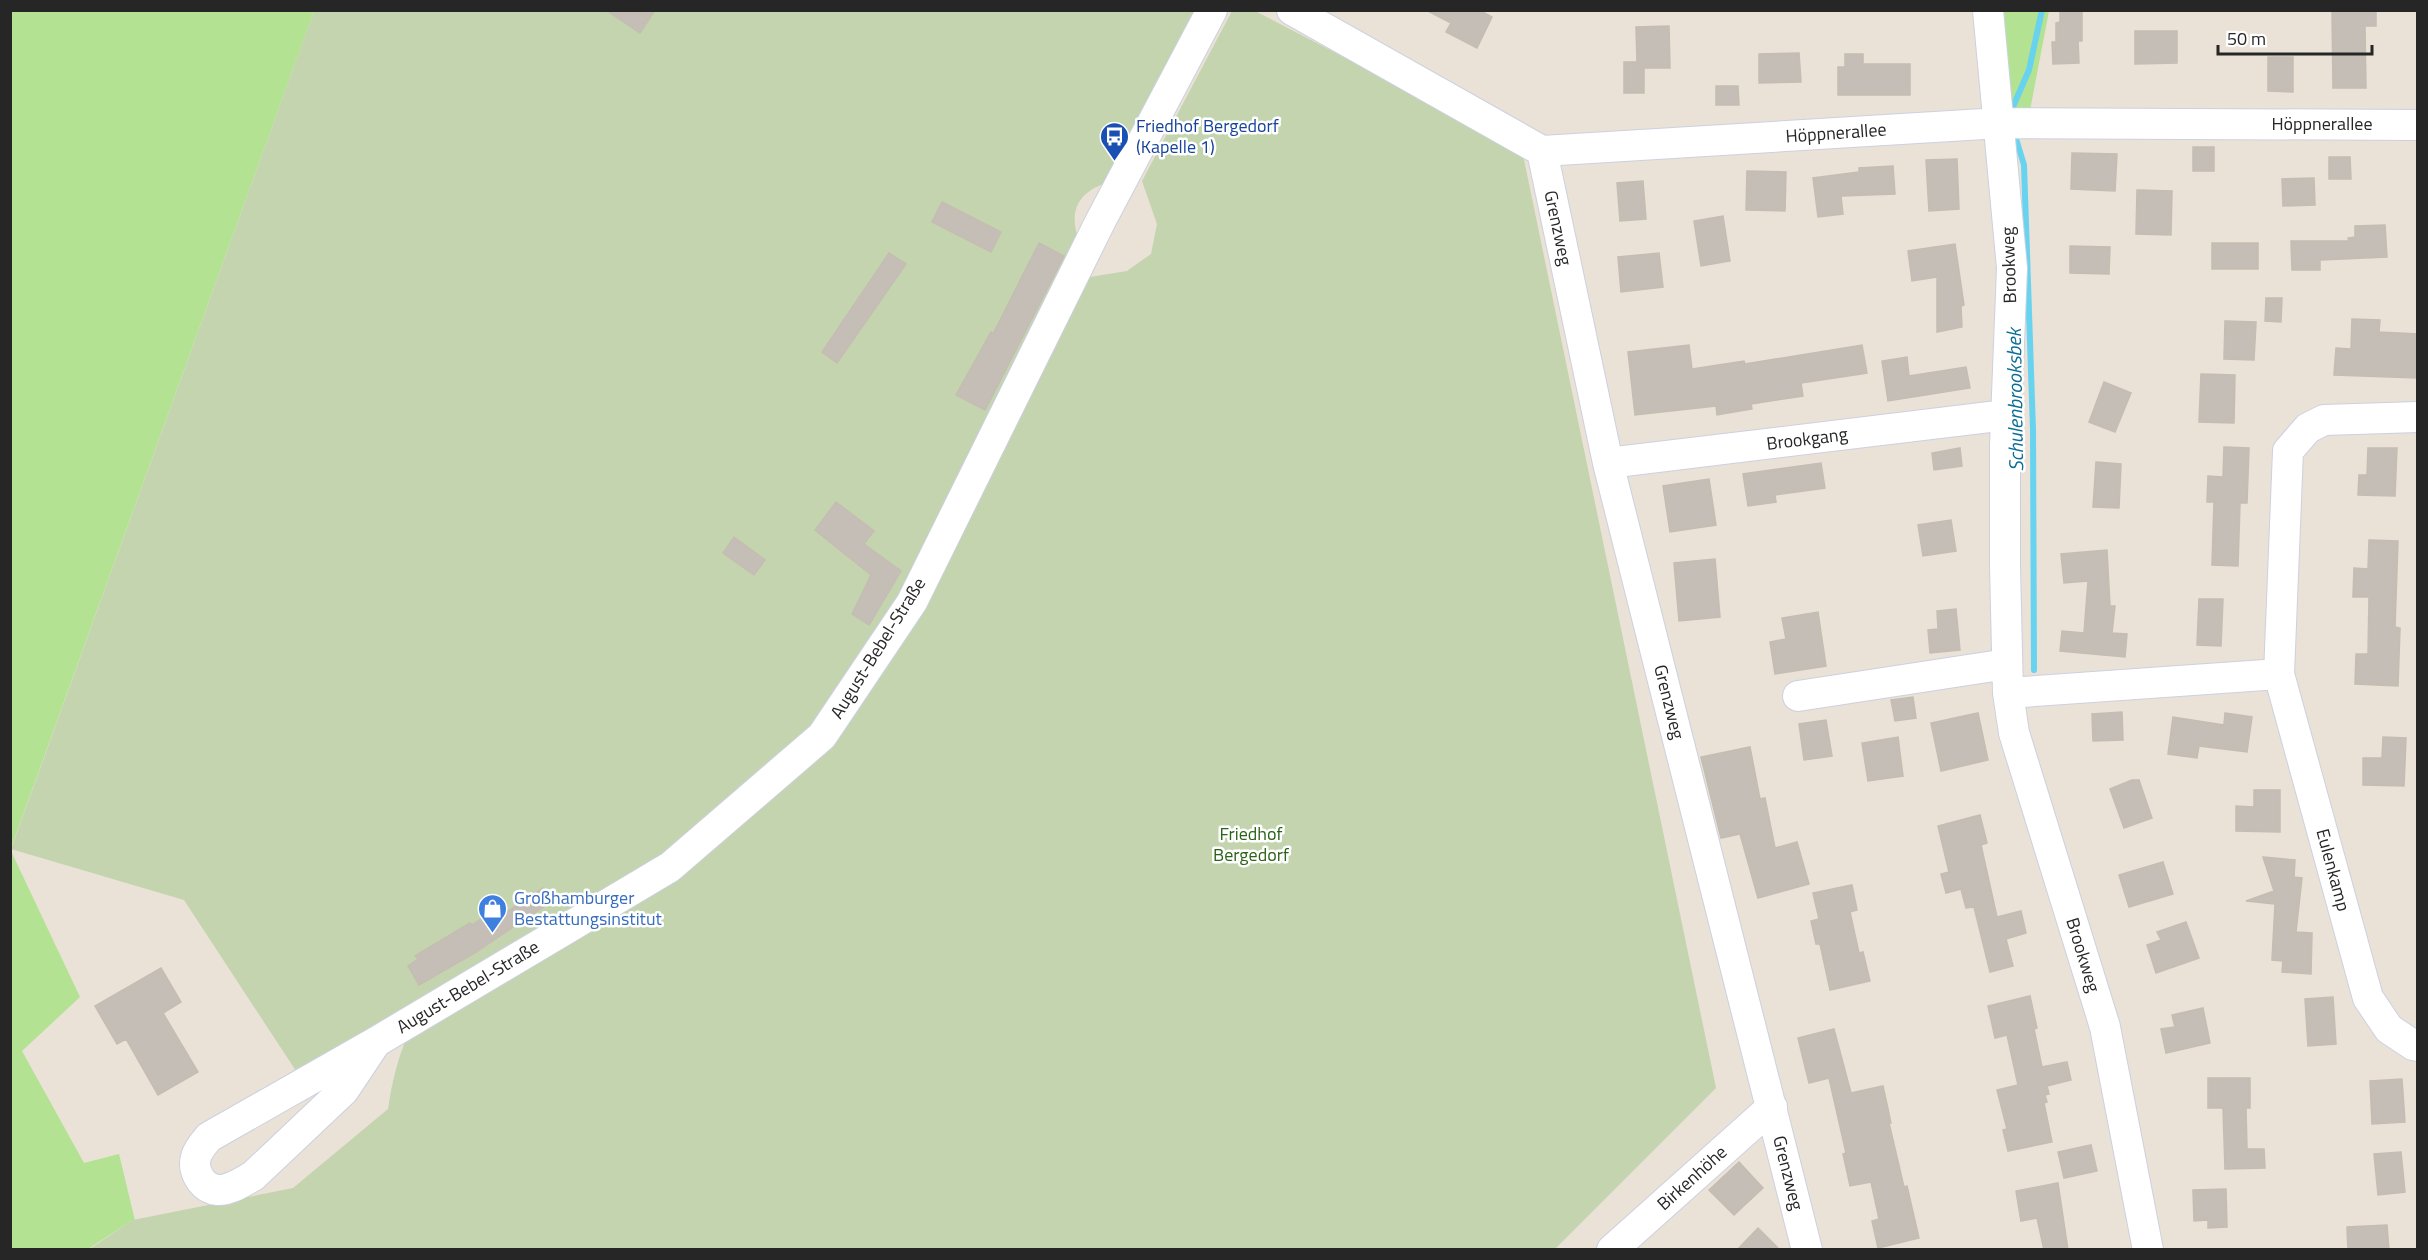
<svg xmlns="http://www.w3.org/2000/svg" width="2428" height="1260" viewBox="0 0 2428 1260" font-family="'Titillium Web',sans-serif">
	<rect width="100%" height="100%" fill="#eae1d7"/>
	<path fill="#b2e292" d="M11,11H314L11,848Z
		M1998,11H2049L2030,110L2005,111Z
		M10,849L80,997L22,1051L84,1163L119,1154L137,1229L133,1220L88,1249H11Z"/>
	<path fill="#c3d4ae" d="M314,11H1194L1106,183C1076,193 1068,214 1080,243L902,596L813,728L659,862L298,1074L184,900L11,849Z
		M1232,11H1255L1522,150L1716,1088L1555,1249L88,1250L133,1220L293,1188L388,1109C392,1082 398,1057 409,1032L669,880L920,611L1090,277L1127,271L1151,254L1157,224L1142,181Z"/>
	<g fill="none" stroke-linecap="round" stroke-linejoin="round">
		<path stroke="#67d3ef" stroke-width="6" d="M2012,113V109L2029,70L2042,10
			M2014,132L2024,165L2033,430L2034,670"/>
	</g>
	<path fill="#c5beb7" stroke="#c5bdb1" stroke-width="1.5" d="M606,10H655L640,33Z
		M1426,10H1479L1492,17L1477,48L1446,32L1451,23Z
		M2060,10H2082V41H2078L2079,63L2053,64L2052,42H2056V23L2060,22Z
		M2332,10H2376V26H2365L2366,88H2333Z
		M1669,26L1670,68H1644V93H1624V62H1637L1636,27Z
		M2135,31H2177V63L2135,64Z
		M1799,53L1801,82L1759,83V54Z
		M1845,54H1863V64H1910V95H1838V67H1845Z
		M2268,57H2293V92L2268,91Z
		M1716,86H1738L1739,105H1716Z
		M2193,147H2214V171H2193Z
		M2072,153L2117,154L2115,191L2071,189Z
		M2329,157H2350L2351,179H2329Z
		M1957,159L1959,209L1929,211L1926,160Z
		M1893,166L1895,194L1841,196L1843,214L1818,217L1813,178L1859,172V168Z
		M1747,171L1786,172L1785,211L1746,210Z
		M2314,178L2315,205L2283,206L2282,179Z
		M1643,181L1646,219L1620,221L1617,183Z
		M2137,190L2172,191L2171,235L2136,234Z
		M942,202L1001,232L991,252L932,222Z
		M1723,216L1730,261L1701,266L1694,221Z
		M2385,225L2387,257L2320,260V270H2292L2291,241H2349L2348,238L2355,237V226Z
		M1039,243L1064,256L985,410L956,395L991,332L993,334Z
		M2212,243H2258V269H2212Z
		M1955,244L1964,305L1961,306L1962,327L1937,332V277L1912,281L1908,251Z
		M2070,246L2110,247L2109,274L2070,273Z
		M889,253L906,264L837,363L822,352Z
		M1659,253L1663,287L1621,292L1618,257Z
		M2266,298H2282L2281,322L2265,321Z
		M2352,319L2380,320L2379,332L2418,334V378L2334,375L2336,348L2351,349Z
		M2225,321L2256,322L2254,360L2224,359Z
		M1689,345L1692,369L1744,361L1745,364L1862,345L1867,373L1801,383L1803,396L1751,404L1752,409L1717,415L1716,406L1635,415L1628,352Z
		M1907,357L1909,376L1966,367L1970,388L1888,401L1882,361Z
		M2201,374L2235,375L2234,423L2199,422Z
		M2104,382L2131,393L2115,432L2089,422Z
		M2224,447L2249,448L2247,503H2240L2238,566L2212,565L2214,502H2207L2208,476L2223,477Z
		M1960,448L1962,466L1934,470L1932,453Z
		M2368,448H2397L2395,496L2358,495L2359,475H2367Z
		M2096,462L2121,464L2119,508L2093,507Z
		M1821,463L1825,488L1775,495L1776,502L1748,506L1743,474Z
		M1709,479L1716,525L1670,532L1663,486Z
		M836,502L874,531L864,544L901,571L869,625L852,614L871,575L815,530Z
		M1951,520L1956,551L1923,556L1918,525Z
		M734,537L765,560L754,575L723,553Z
		M2369,540L2398,541L2395,627L2400,628L2398,686L2355,684L2356,654H2368L2369,597H2353L2354,568L2368,569Z
		M2107,550L2110,606H2115L2112,633L2127,634L2125,657L2060,651L2062,631L2084,633L2088,581L2064,583L2061,554Z
		M1715,559L1720,617L1679,621L1674,563Z
		M2199,599H2223L2221,646L2197,645Z
		M1956,609L1960,650L1930,653L1928,630L1938,629L1937,611Z
		M1818,612L1826,666L1775,674L1770,642L1786,639L1782,618Z
		M1913,697L1916,718L1895,721L1891,700Z
		M2122,712L2123,740L2093,741L2092,714Z
		M1978,713L1988,760L1941,771L1931,723Z
		M2225,713L2252,717L2247,752L2199,746L2197,758L2168,754L2173,717L2224,725Z
		M1826,720L1832,756L1804,760L1799,724Z
		M1898,737L1903,776L1868,781L1862,743Z
		M2383,737L2406,738L2404,786L2363,785V758H2382Z
		M1750,747L1760,799L1765,798L1775,848L1797,842L1809,884L1758,898L1740,834L1721,838L1701,757Z
		M2132,780H2139L2152,818L2124,828L2110,789Z
		M2254,790H2280V832L2236,831V806L2254,807Z
		M1980,815L1987,843L1981,845L1997,917L2021,911L2026,933L2006,939L2013,966L1990,972L1974,907L1966,908L1961,889L1946,893L1941,874L1949,872L1938,826Z
		M2263,857L2295,860L2294,877L2302,878L2296,932L2312,933L2311,974L2282,972L2283,961L2272,960L2275,904L2246,901L2274,891Z
		M2163,862L2173,894L2129,907L2119,875Z
		M1852,885L1857,910L1850,912L1859,953L1863,952L1870,981L1830,990L1820,944H1816L1811,921L1819,919L1813,893Z
		M543,888L552,901L476,952L419,985L408,966L418,959L415,956L470,923L472,925L497,908L502,915Z
		M2186,922L2199,958L2156,973L2147,945L2161,940L2157,932Z
		M161,968L181,1002L163,1013L198,1072L158,1095L126,1039L117,1044L95,1006Z
		M2030,996L2037,1028L2034,1029L2042,1067L2067,1062L2071,1080L2047,1086L2049,1094L2045,1095L2047,1102L2044,1103L2052,1142L2008,1151L2003,1130L2007,1129L1997,1090L2018,1085L2007,1035L1995,1038L1988,1006Z
		M2333,997L2336,1044L2308,1046L2305,999Z
		M2203,1008L2210,1043L2166,1053L2161,1029L2175,1027L2172,1015Z
		M1834,1029L1851,1093L1883,1086L1891,1123H1889L1904,1187L1907,1186L1919,1238L1878,1248L1872,1221L1879,1219L1871,1182L1850,1186L1843,1154L1846,1153L1829,1078L1809,1083L1798,1038Z
		M2208,1078H2250V1108H2246L2247,1149H2264L2265,1168L2225,1169L2223,1108H2208Z
		M2402,1079L2405,1122L2372,1124L2370,1081Z
		M2091,1145L2097,1171L2064,1178L2058,1152Z
		M2401,1152L2405,1192L2378,1195L2374,1154Z
		M1739,1162L1763,1188L1734,1215L1709,1190Z
		M2058,1183L2068,1250H2044L2037,1218L2021,1221L2016,1191Z
		M2226,1189L2227,1227L2208,1228V1220L2194,1221L2193,1190Z
		M2387,1225L2389,1250H2348L2347,1227Z
		M1758,1228L1780,1250H1737Z"/>
	<g fill="none" stroke-linecap="round" stroke-linejoin="round">
		<defs>
			<path id="minor" d="M1292,10L1542,151L2000,123L2418,125
				M1988,10L2012,268L2005,445V567L2008,693L2014,733L2105,1027L2148,1250
				M1542,151L1608,463L1807,1250
				M2418,417L2324,420L2308,428L2288,451L2279,674L2368,998L2389,1029L2413,1045L2418,1046
				M1608,463L2006,415
				M2008,693L2279,674
				M1798,696L2007,664
				M376,1042L344,1090L253,1176C242,1182 229,1191 217,1190C202,1188 192,1171 196,1157C198,1149 204,1143 209,1137L376,1042L670,867L822,736L912,602L1100,222L1212,10
				M1612,1250L1772,1107"/>
		</defs>
		<use href="#minor" stroke="#ccd1e0" stroke-width="32"/>
		<use href="#minor" stroke="#fff" stroke-width="30"/>
	</g>
	<defs>
		<symbol id="bus-pin" viewBox="-11 -11 22 30"><path d="M0 17L-7.5 6A9.5 9.5 0 1 1 7.5 6Z" fill="#1a4fb4" stroke="#fff"/><path d="M-5-6H5V4H4V6H2V4H-2V6H-4V4H-5ZM-3.5-4V0h7V-4ZM-3.5 1.2v1.5H-2V1.2ZM2 1.2v1.5H3.5V1.2Z" fill="#fff"/></symbol>
		<symbol id="shop-pin" viewBox="-11 -11 22 30"><path d="M0 17L-7.5 6A9.5 9.5 0 1 1 7.5 6Z" fill="#3f7fe0" stroke="#fff"/><path d="M-5-2.5h2.3a2.7 3.5 0 0 1 5.4 0H5L5.5 6h-11ZM-1.5-2.5h3a1.5 2.3 0 0 0-3 0Z" fill="#fff"/></symbol>
	</defs>
	<g fill-rule="evenodd">
		<use href="#bus-pin" x="1098" y="120" width="33" height="45"/>
		<use href="#shop-pin" x="476" y="892" width="33" height="45"/>
	</g>
	<g text-anchor="middle" stroke-width="5" stroke-linejoin="round" paint-order="stroke">
		<g font-size="18" fill="#262626" stroke="#fff">
			<text x="2322" y="130">Höppnerallee</text>
			<text transform="translate(1836 133) rotate(-4)" y="6">Höppnerallee</text>
			<text transform="translate(1558 228) rotate(78)" y="6">Grenzweg</text>
			<text transform="translate(2009 265) rotate(-92)" y="6">Brookweg</text>
			<text transform="translate(1807 439) rotate(-7)" y="6">Brookgang</text>
			<text transform="translate(878 648) rotate(-58)" y="6">August-Bebel-Straße</text>
			<text transform="translate(1669 702) rotate(76)" y="6">Grenzweg</text>
			<text transform="translate(2333 870) rotate(75)" y="6">Eulenkamp</text>
			<text transform="translate(2083 955) rotate(73)" y="6">Brookweg</text>
			<text transform="translate(468 987) rotate(-31)" y="6">August-Bebel-Straße</text>
			<text transform="translate(1788 1173) rotate(76)" y="6">Grenzweg</text>
			<text transform="translate(1692 1178) rotate(-42)" y="6">Birkenhöhe</text>
		</g>
		<g font-size="18" fill="#164399" stroke="#fff" text-anchor="start">
			<text x="1136" y="132">Friedhof Bergedorf<tspan x="1136" dy="21">(Kapelle 1)</tspan></text>
		</g>
		<g font-size="18" fill="#2c6218" stroke="#fff">
			<text x="1251" y="840">Friedhof<tspan x="1251" dy="21">Bergedorf</tspan></text>
		</g>
		<g font-size="18" fill="#366cbe" stroke="#fff" text-anchor="start">
			<text x="514" y="904">Großhamburger<tspan x="514" dy="21">Bestattungsinstitut</tspan></text>
		</g>
		<g font-size="20" font-style="italic" fill="#0b6e96" stroke="#fff">
			<text transform="translate(2015 400) rotate(-91)" y="7">Schulenbrooksbek</text>
		</g>
	</g>
	<rect width="2428" height="1260" fill="none" stroke="#262626" stroke-width="24"/>
	<path d="M2218 45v9h154v-9" fill="none" stroke="#262626" stroke-width="3"/>
	<text x="2227" y="45" font-size="18" fill="#262626" stroke="#ffffff" stroke-width="4.5" paint-order="stroke">50 m</text>
</svg>
